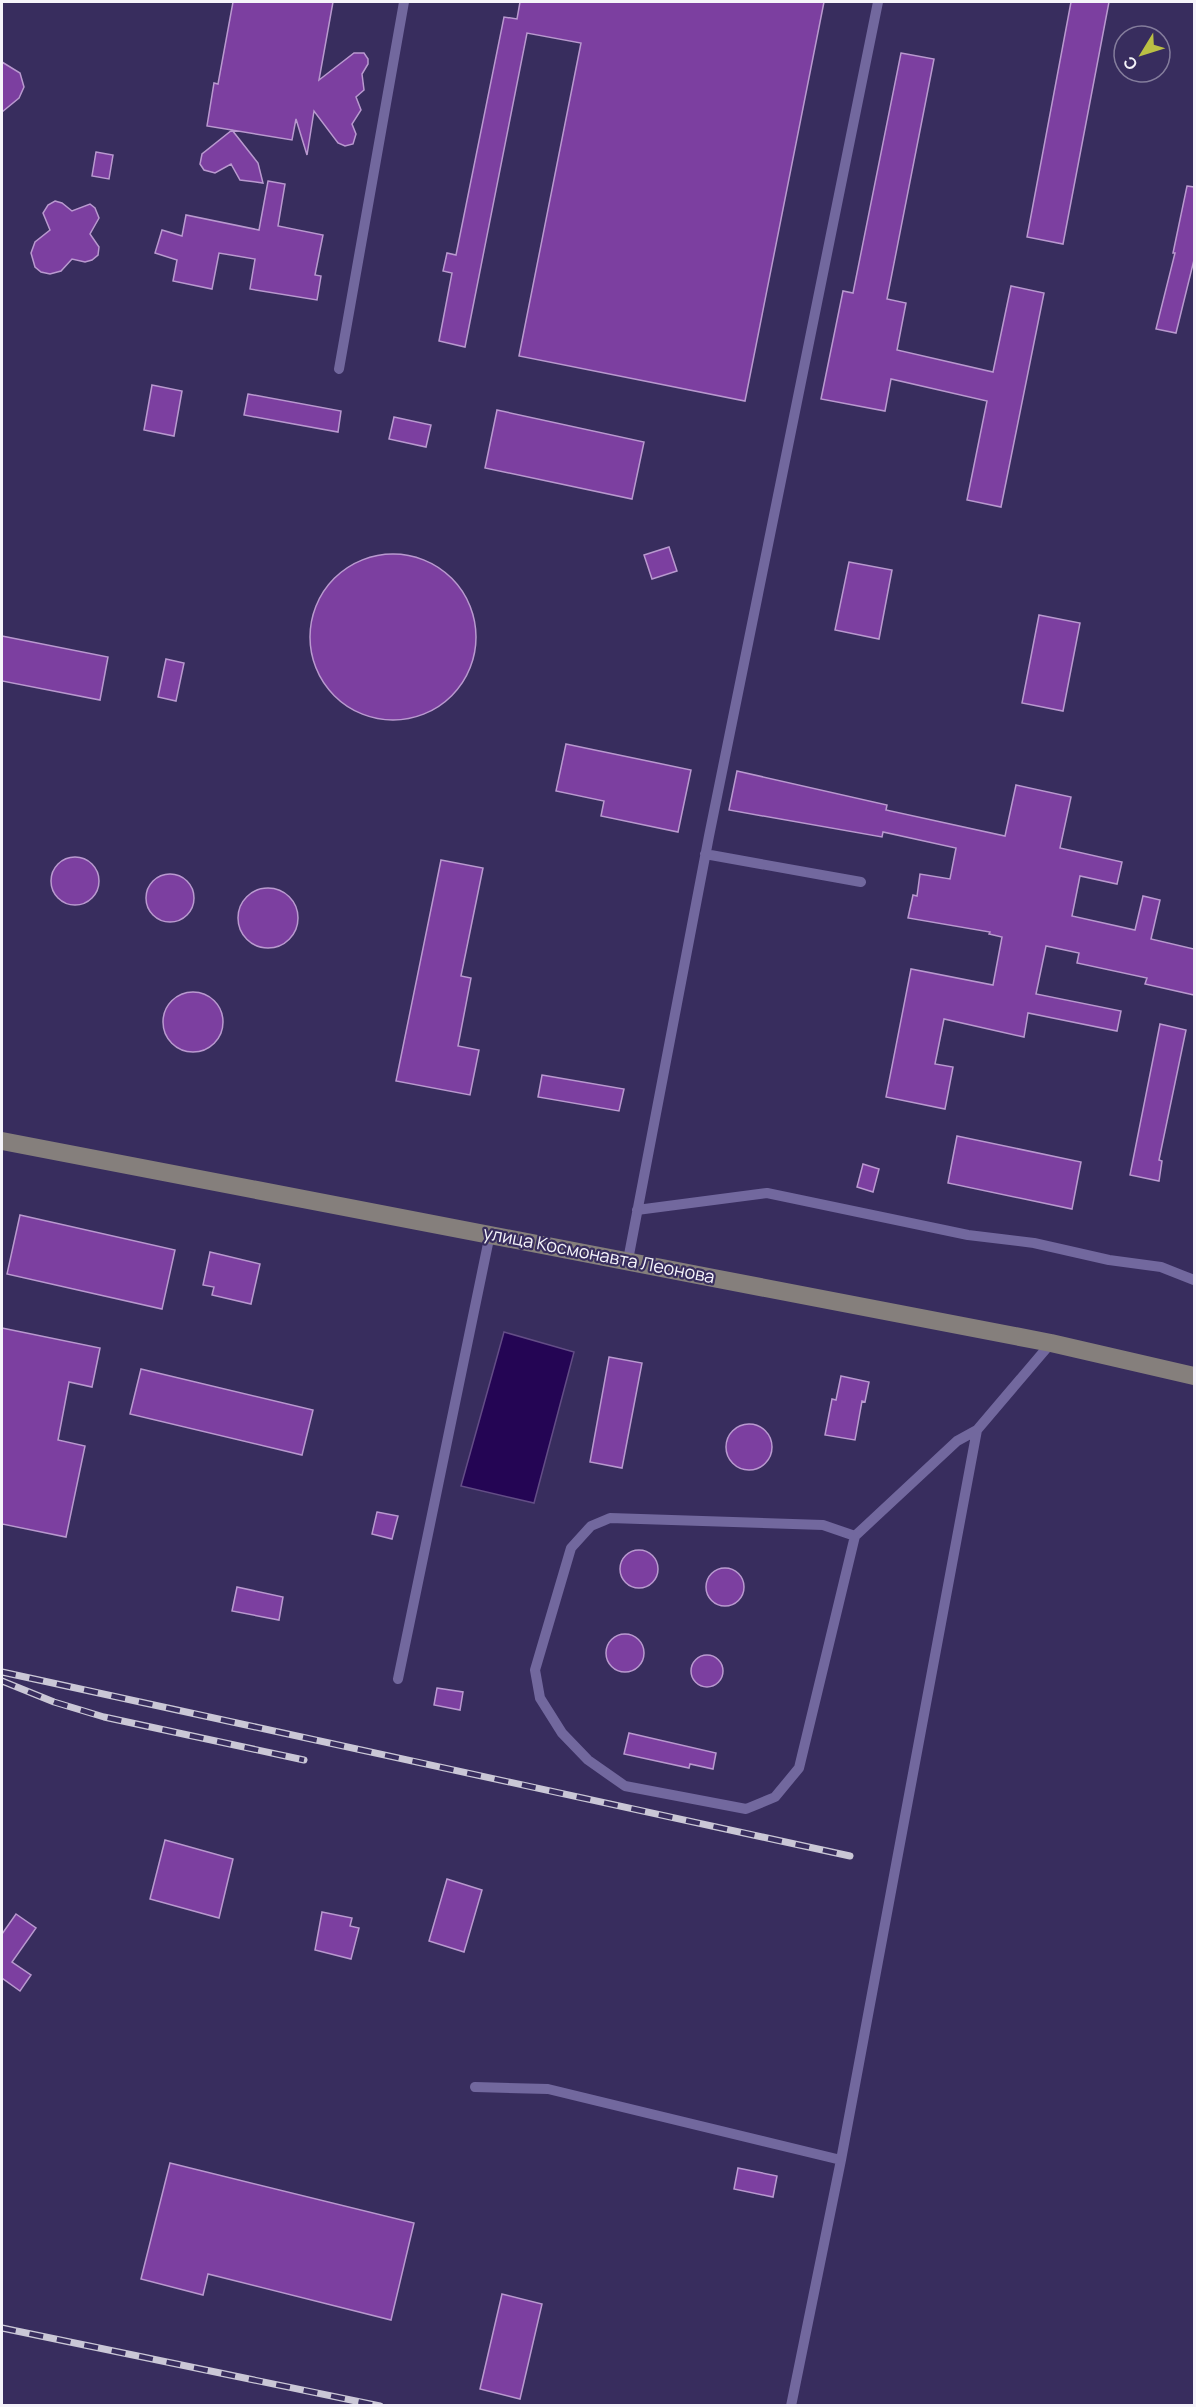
<svg xmlns="http://www.w3.org/2000/svg" width="1196" height="2407" viewBox="0 0 1196 2407" font-family="Manrope,sans-serif">
	<rect width="100%" height="100%" fill="#382d5e"/>
	<path fill="#240554" stroke="#634d86" stroke-width="1.5" d="M504,1332L574,1352L534,1503L461,1486Z"/>
	<path fill="#7c3fa0" stroke="#b999cf" stroke-width="1.5" d="M233,2H333L319,80L354,53H364L368,59V64L362,74L364,90L356,97L361,110L352,124L356,134L353,144L345,146L338,143L314,111L307,155L296,119L292,140L232,130L258,163L263,183L240,180L231,164L215,173L204,170L200,164L202,154L232,130L207,126L214,83L218,84Z
		M520,2H824L745,401L519,356L581,43L527,33L465,347L439,341L452,273L443,271L447,253L456,255L504,17L517,19Z
		M1071,2H1109L1063,244L1027,237Z
		M901,53L934,59L887,299L906,303L897,350L993,372L1011,286L1044,293L1001,507L967,500L987,401L891,379L885,411L821,399L843,291L853,293Z
		M2,62L20,73L24,87L19,98L2,112Z
		M96,152L113,155L109,179L92,176Z
		M268,181L285,184L278,226L323,235L315,275L321,276L317,300L250,289L255,259L219,253L212,289L173,281L177,260L155,253L162,230L182,236L186,215L259,230Z
		M1187,186L1194,187V260L1176,333L1156,329L1175,253H1173Z
		M55,201L62,203L72,211L90,204L95,208L99,218L90,234L99,247L98,255L92,260L85,262L72,259L61,271L50,274L41,272L35,267L31,253L35,242L50,230L43,213L48,205Z
		M152,385L182,391L174,436L144,430Z
		M248,394L341,411L338,432L244,415Z
		M497,410L644,442L632,499L485,468Z
		M394,417L431,425L426,447L389,439Z
		M669,547L677,571L652,579L644,555Z
		M310 637a83 83 0 1 1 166 0a83 83 0 1 1-166 0Z
		M849,562L892,570L879,639L835,630Z
		M1039,615L1080,623L1063,711L1022,703Z
		M2,636L108,657L100,700L2,681Z
		M166,659L184,663L176,701L158,697Z
		M566,744L691,770L678,832L601,816L604,801L556,791Z
		M737,771L887,805L886,810L1005,836L1016,785L1071,797L1060,848L1122,862L1117,884L1080,876L1072,916L1135,930L1143,896L1160,900L1151,939L1194,949V995L1145,984L1147,978L1077,963L1079,953L1046,946L1036,994L1121,1011L1117,1031L1028,1013L1024,1037L944,1019L935,1064L953,1067L945,1109L886,1097L911,969L993,985L1002,937L989,934L990,932L908,918L913,895L917,896L920,874L950,879L956,848L883,832L882,837L729,810Z
		M51 881a24 24 0 1 1 48 0a24 24 0 1 1-48 0Z
		M441,860L483,868L461,976L471,978L458,1046L479,1050L470,1095L396,1081Z
		M146 898a24 24 0 1 1 48 0a24 24 0 1 1-48 0Z
		M238 918a30 30 0 1 1 60 0a30 30 0 1 1-60 0Z
		M163 1022a30 30 0 1 1 60 0a30 30 0 1 1-60 0Z
		M1160,1024L1186,1030L1159,1160L1162,1161L1159,1181L1130,1175Z
		M542,1075L624,1089L619,1111L538,1097Z
		M957,1136L1081,1162L1072,1209L948,1183Z
		M863,1164L879,1169L873,1192L857,1187Z
		M20,1215L175,1250L162,1309L7,1274Z
		M210,1252L260,1264L251,1304L212,1295L214,1287L203,1285Z
		M2,1328L100,1348L92,1387L69,1382L58,1440L85,1446L66,1537L2,1524Z
		M609,1357L642,1363L622,1468L590,1462Z
		M141,1369L313,1410L302,1455L130,1414Z
		M841,1376L869,1382L865,1402L862,1401L855,1440L825,1435L832,1399L836,1400Z
		M726 1447a23 23 0 1 1 46 0a23 23 0 1 1-46 0Z
		M377,1512L398,1516L392,1539L372,1534Z
		M620 1569a19 19 0 1 1 38 0a19 19 0 1 1-38 0Z
		M706 1587a19 19 0 1 1 38 0a19 19 0 1 1-38 0Z
		M237,1587L283,1597L279,1620L232,1611Z
		M606 1653a19 19 0 1 1 38 0a19 19 0 1 1-38 0Z
		M691 1671a16 16 0 1 1 32 0a16 16 0 1 1-32 0Z
		M437,1688L463,1692L460,1710L434,1705Z
		M629,1733L716,1753L713,1769L690,1764L689,1768L624,1754Z
		M165,1840L233,1859L219,1918L150,1899Z
		M447,1879L482,1890L464,1952L429,1941Z
		M322,1912L352,1918L350,1926L359,1928L351,1959L315,1950Z
		M16,1914L36,1928L12,1962L31,1975L20,1991L2,1978V1934Z
		M170,2163L414,2223L391,2320L208,2274L203,2295L141,2279Z
		M738,2168L777,2176L773,2197L734,2189Z
		M502,2294L542,2304L520,2399L480,2389Z"/>
	<g fill="none" stroke-linecap="round" stroke-linejoin="round">
		<path stroke="#72689e" stroke-width="10" d="M339,369L404,2
			M705,854L861,882
			M637,1210L767,1193L968,1235L1034,1243L1109,1260L1161,1267L1194,1280
			M628,1260L709,836L878,2
			M855,1536L799,1768L775,1797L746,1809L625,1786L588,1760L562,1733L540,1698L535,1670L571,1548L591,1526L610,1518L823,1525L855,1536L957,1441L977,1430
			M398,1679L490,1234
			M475,2087L548,2089L841,2160
			M791,2406L841,2160L977,1430L1051,1343"/>
		<path stroke="#857f7c" stroke-width="18" d="M2,1141L1051,1343L1194,1376"/>
		<defs>
			<path id="rail" d="M2,1672L850,1856
				M2,1681L54,1702L104,1717L304,1760
				M2,2328L380,2406"/>
		</defs>
		<use href="#rail" stroke="#cac7d6" stroke-width="7"/>
		<use href="#rail" stroke="#382d5e" stroke-width="4.5" stroke-dasharray="14" stroke-linecap="butt"/>
	</g>
	<g text-anchor="middle" stroke-width="4.5" stroke-linejoin="round" paint-order="stroke">
		<g font-size="18" fill="#f5f4fa" stroke="#382d5e">
			<text transform="translate(599 1255) rotate(11)" y="6">улица Космонавта Леонова</text>
		</g>
	</g>
	<rect width="1196" height="2407" fill="none" stroke="#f5f4fa" stroke-width="6"/>
	<g transform="translate(1142 54) rotate(232)"><circle r="28" fill="#382d5e" stroke="#847d9c" stroke-width="1.5"/>
	<path d="M0-4.5L10 22L0 15L-10 22Z" fill="#bbc044"/>
	<text y="-9" font-size="16" font-weight="bold" text-anchor="middle" fill="#f5f4fa">С</text>
	</g>
</svg>
